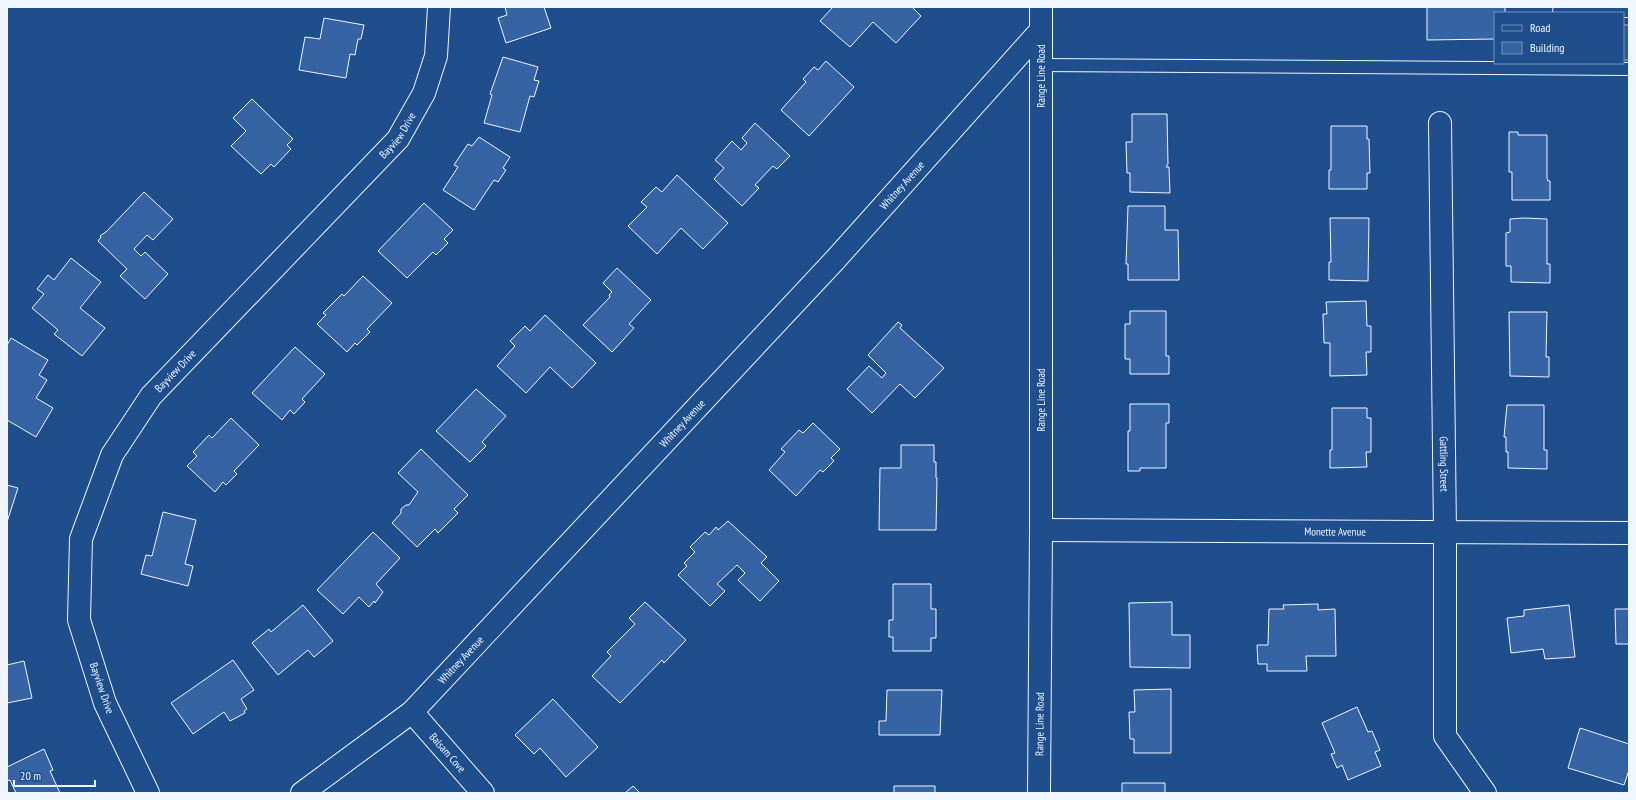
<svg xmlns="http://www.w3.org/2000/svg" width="1636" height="800" viewBox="0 0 1636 800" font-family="'PT Sans Narrow',sans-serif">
	<rect width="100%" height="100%" fill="#1f4e8c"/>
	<path fill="#305b95" stroke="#a8bbd7" d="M1623,25H1629V60H1623Z"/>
	<path fill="#3563a3" stroke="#f2f6ff" d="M505,7H544L551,28L506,43L498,18L507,15Z
		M833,7H912L921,16L896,43L873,22L850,47L820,21Z
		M1427,7H1505V13H1495V39L1427,40Z
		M324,18L364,25L361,39H358L355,55L350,54L346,78L299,70L305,37L320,39Z
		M503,57L538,67L534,80L539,81L534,97L530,96L520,132L484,123L492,95L490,94Z
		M826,61L854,87L809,136L781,110L806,82L803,79L814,67L818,70Z
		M252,99L293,139L287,145L291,149L274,167L271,164L261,174L231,146L246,131L233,118Z
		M1132,114H1167L1168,164L1166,167H1169L1170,193L1130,192V173H1127L1126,142H1132Z
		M755,123L790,156L777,169L773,166L755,185L759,188L742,206L714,179L724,168L715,160L732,141L741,150L747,143L742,138Z
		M1331,126H1367V139H1369L1370,173H1367V189H1329V170H1331Z
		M1509,132H1518V135H1547V178L1548,181H1550V200H1512V172H1509Z
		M479,137L510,157L503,168L506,170L498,182L494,180L474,210L443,190L458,167L454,165L468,144L472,146Z
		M677,175L728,223L703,249L681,228L657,254L628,226L647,207L641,202L656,187L662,192Z
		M144,192L173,219L153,240L147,235L134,249L141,256L145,252L168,274L145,299L120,276L127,269L98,241L101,237L100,236L107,231Z
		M424,203L453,230L444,239L448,243L436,255L433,252L407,278L378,251Z
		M1128,206H1165V230H1178L1179,280H1128V264H1126Z
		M1330,218H1369L1368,281L1329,280V262H1331Z
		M1524,218L1547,219V264H1550V283L1511,282V266H1506V233L1510,232V219Z
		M71,258L101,282L80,308L105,328L82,356L54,334L58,330L32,308L44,294L37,289L48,275L54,280Z
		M617,268L651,300L629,324L634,328L612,352L583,325L610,297L609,295L612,292L603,283Z
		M363,276L392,303L367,329L370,332L357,345L355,343L347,352L317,324L326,315L323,313L342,294L344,296Z
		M1366,301L1367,326H1371V352H1366L1367,375L1330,376V343H1324L1323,314H1327L1326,302Z
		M1130,311H1166V356H1169V374H1130V359H1125V324H1130Z
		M1509,312H1547L1546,357H1549V377L1510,376Z
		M545,315L596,363L572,388L550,367L526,393L497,366L515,346L510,341L525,326L530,331Z
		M898,322L902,325L900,328L944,368L915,398L900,384L872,413L847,389L869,366L882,378L886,373L868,355Z
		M11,338L48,360L39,375L47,380L36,398L53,408L36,437L7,420V345Z
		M295,347L325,374L302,399L305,402L294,414L290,410L282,420L252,393Z
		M476,389L506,416L482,442L486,446L470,462L436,431Z
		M1130,404H1169V423H1166V468H1140V471H1128V431H1130Z
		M1507,405H1544V450H1547V469L1508,468V452H1506V437H1504Z
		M1332,408H1367V418H1371V452H1366L1367,467L1330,468V450H1332Z
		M231,418L259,445L234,471L237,474L226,485L223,482L215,492L187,466L197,456L193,452L209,435L212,438Z
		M813,423L840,449L831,458L834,461L823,472L820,470L796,496L769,470L785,452L781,449L799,430L803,433Z
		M901,445H934V462H936V478H937L936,530H879L880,468H901Z
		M421,449L468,495L454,509L458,513L438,533L435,529L417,547L392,523L401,513V509L406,505H409L418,492L398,473Z
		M7,485L18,488L7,522Z
		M163,512L196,520L185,564L193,566L188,586L141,574L146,555L152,556Z
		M728,521L767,557L761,563L779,581L760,601L738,580L745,573L737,565L717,584L725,591L710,606L678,575L687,566L684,563L695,552L690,547L705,532L709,535L716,527L718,530Z
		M373,532L400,558L376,584L383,592L375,603L374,601L369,607L359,597L343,614L317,590Z
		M893,584H931V609H936V638H931V651H893V637H889V620H893Z
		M645,602L686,640L664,663L662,660L620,703L592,676L611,656L607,652L635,624L629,618Z
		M1172,602V635H1190V668L1130,667L1129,603Z
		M1318,604V610L1335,609L1336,656H1306L1307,671H1267V664H1258L1257,645H1268L1269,609H1284L1283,605Z
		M303,605L333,641L314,657L308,650L278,675L252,643L269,629L271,632Z
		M1569,605L1575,657L1545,659L1543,649L1511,653L1507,618L1524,616V610Z
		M1615,609H1629V644H1616Z
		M233,660L254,690L241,699L247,709L244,711L245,713L230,721L224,712L193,734L171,703Z
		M24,661L32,698L7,703V665Z
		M1171,689V753H1134V739H1130L1129,712H1135L1134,690Z
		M887,690H942L940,735H879V721H886Z
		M553,699L598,747L566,777L540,748L534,754L515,735Z
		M1357,707L1368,732L1372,731L1380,750L1375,752L1381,766L1348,780L1342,765L1337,768L1331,754L1335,753L1322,723Z
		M1580,728L1629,744V770L1624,785L1568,768Z
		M44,749L53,770L50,771L60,793H16L10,780L7,781V767Z
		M1122,783H1165V793H1122Z
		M633,786L640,793H625Z
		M894,786H935V793H894Z"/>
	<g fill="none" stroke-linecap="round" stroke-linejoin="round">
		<defs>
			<path id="service" d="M1559,11H1629
				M1041,65L1629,69"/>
			<g id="minor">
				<path id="s1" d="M1440,123L1445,532V736L1485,793"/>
				<path id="s2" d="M1041,530L1629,533"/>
				<path id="s3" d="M412,712L483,793"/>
				<path id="s4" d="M148,793L105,703L79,620L81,539L112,455L151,396L398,139L424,93L436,56L439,7"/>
				<path id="s5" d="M302,793L412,712L835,260L1041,30"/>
			</g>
			<g id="secondary">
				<path id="s6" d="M1039,793L1041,530V7"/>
			</g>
		</defs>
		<use href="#service" stroke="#f2f6ff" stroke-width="14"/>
		<use href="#minor" stroke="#f2f6ff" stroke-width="24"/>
		<use href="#secondary" stroke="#f2f6ff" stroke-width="24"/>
		<use href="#service" stroke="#1f4e8c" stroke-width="12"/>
		<use href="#minor" stroke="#1f4e8c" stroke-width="22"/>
		<use href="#secondary" stroke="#1f4e8c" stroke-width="22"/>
	</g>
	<g text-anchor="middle" stroke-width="3" stroke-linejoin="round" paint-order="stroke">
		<g font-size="11" fill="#f2f6ff" stroke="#1f4e8c">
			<text transform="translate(1041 76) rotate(-90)" y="4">Range Line Road</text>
			<text dy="4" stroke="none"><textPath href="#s4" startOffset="787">Bayview Drive</textPath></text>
			<text dy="4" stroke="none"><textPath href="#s5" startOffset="856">Whitney Avenue</textPath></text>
			<text dy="4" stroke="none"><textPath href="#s4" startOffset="463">Bayview Drive</textPath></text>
			<text transform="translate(1041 400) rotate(-90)" y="4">Range Line Road</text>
			<text dy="4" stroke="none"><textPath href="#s5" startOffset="532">Whitney Avenue</textPath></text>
			<text dy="4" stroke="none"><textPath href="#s1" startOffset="341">Gattling Street</textPath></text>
			<text dy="4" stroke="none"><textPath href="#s2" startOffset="294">Monette Avenue</textPath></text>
			<text dy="4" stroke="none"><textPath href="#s5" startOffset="208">Whitney Avenue</textPath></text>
			<text transform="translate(102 688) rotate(71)" y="4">Bayview Drive</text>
			<text dy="4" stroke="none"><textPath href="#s6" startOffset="69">Range Line Road</textPath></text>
			<text dy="4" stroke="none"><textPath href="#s3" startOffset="54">Balsam Cove</textPath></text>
		</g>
	</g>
	<rect width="1636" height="800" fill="none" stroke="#f2f6ff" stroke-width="16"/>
	<rect x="1494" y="12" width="130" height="52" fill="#1f4e8c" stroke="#7391ba"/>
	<rect x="1502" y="25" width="20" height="6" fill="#1f4e8c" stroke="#7391ba"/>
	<text x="1530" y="32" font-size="12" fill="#f2f6ff">Road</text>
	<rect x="1502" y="42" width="20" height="12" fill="#3563a3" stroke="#7391ba"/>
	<text x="1530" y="52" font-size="12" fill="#f2f6ff">Building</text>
	<path d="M14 780v6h81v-6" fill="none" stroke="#f2f6ff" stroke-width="2"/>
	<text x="20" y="780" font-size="12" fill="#f2f6ff" stroke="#1f4e8c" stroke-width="3" paint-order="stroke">20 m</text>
</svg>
